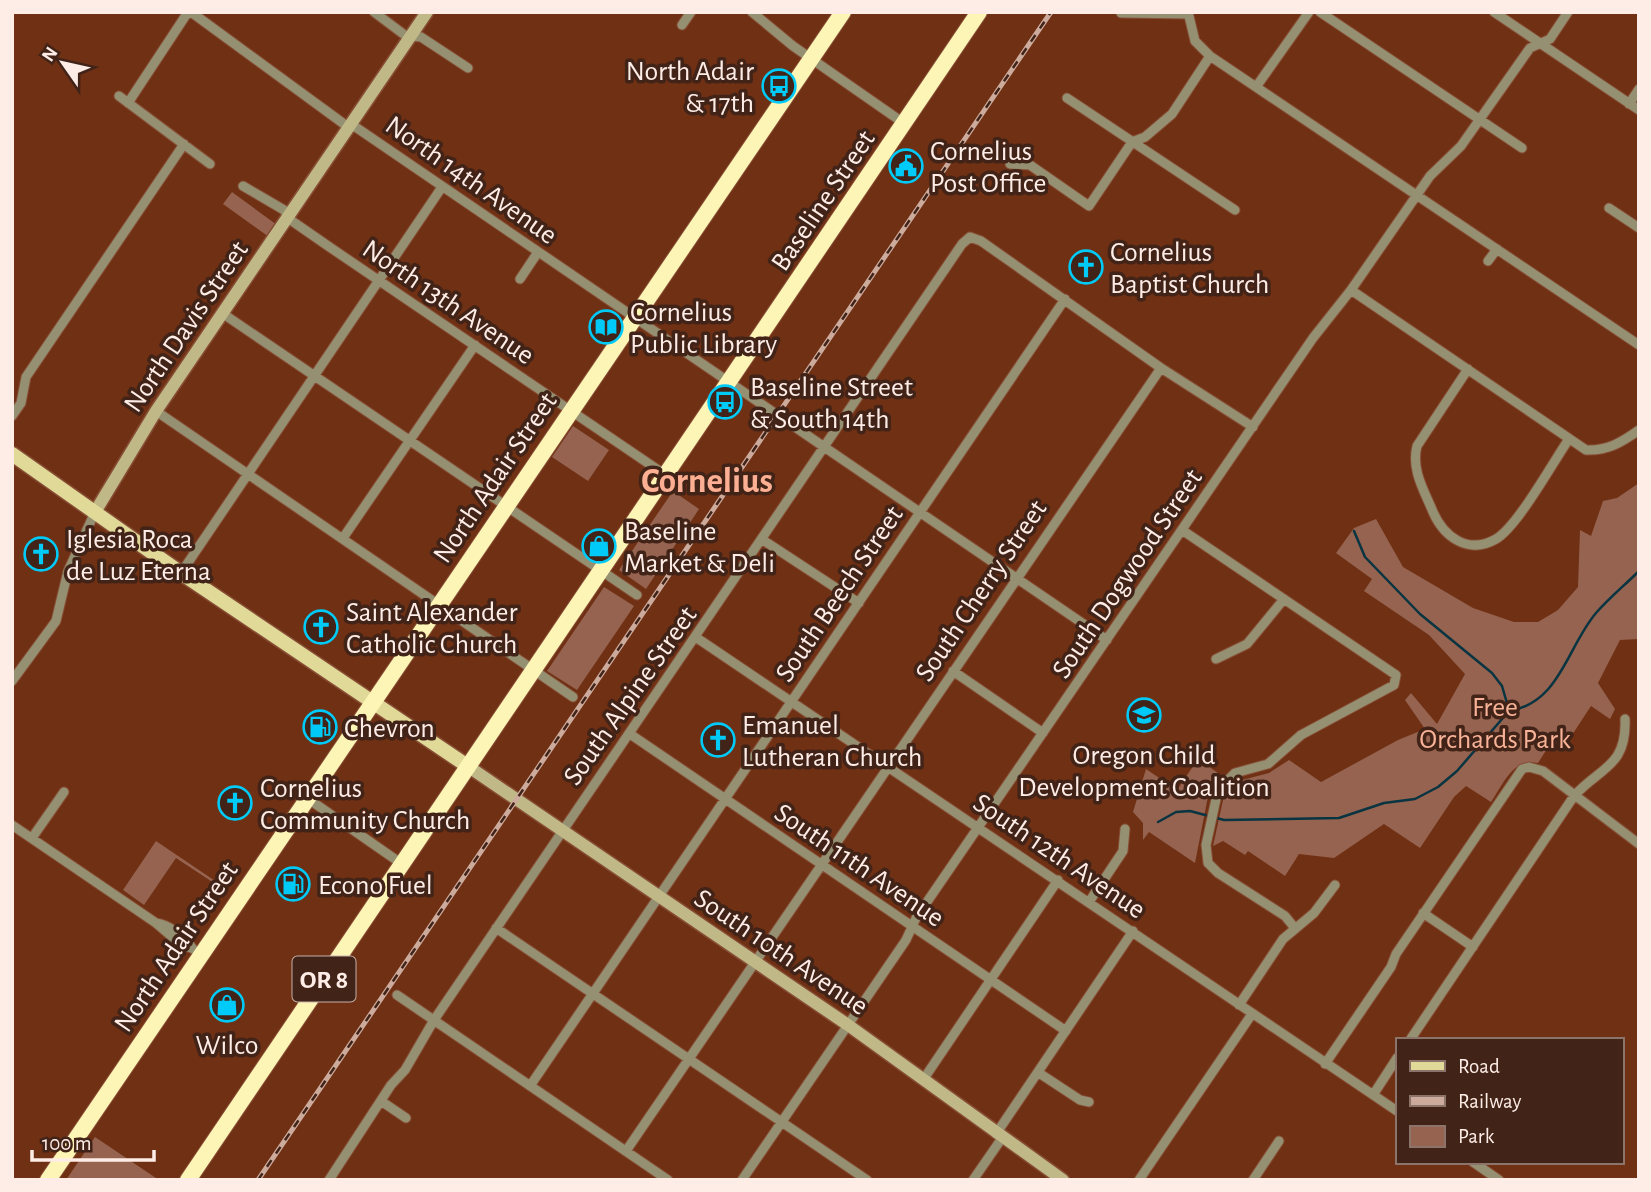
<svg xmlns="http://www.w3.org/2000/svg" width="1651" height="1192" viewBox="0 0 1651 1192" font-family="'Alegreya Sans',sans-serif">
	<rect width="100%" height="100%" fill="#703014"/>
	<path fill="#95634f" d="M232,192L277,225L269,237L223,204Z
		M573,426L609,450L588,481L552,457Z
		M1639,483V639L1620,640L1598,683L1615,709L1610,719L1591,706L1574,732L1545,752L1538,763C1513,757 1503,785 1491,802L1466,786L1454,797L1420,848L1384,824L1334,858L1299,854L1285,876L1248,851L1245,855L1223,841L1213,846L1223,800L1230,787L1242,780L1269,773L1289,760L1321,782L1398,740L1425,729L1405,700L1411,693L1437,724L1465,674L1429,635L1364,591L1372,579L1336,553L1354,528L1376,519L1403,567L1473,608L1514,622H1538L1558,610L1578,587L1580,530L1591,536L1603,501L1617,498Z
		M673,491L699,509L646,589L619,570Z
		M604,587L634,606L577,690L547,671Z
		M1198,759L1218,773L1211,781L1195,863L1149,832L1143,840V823L1133,812L1146,769L1177,790Z
		M156,841L227,889L226,891L176,858L144,905L123,890Z
		M95,1137L159,1180H66Z"/>
	<g fill="none" stroke-linecap="round" stroke-linejoin="round">
		<path stroke="#093441" stroke-width="2.5" d="M1354,531L1365,557L1420,614L1492,673L1502,686L1509,710
			M1158,822L1176,812L1190,811L1224,820L1339,818L1384,803L1415,799L1438,787L1457,771L1509,711C1560,703 1567,647 1596,613C1609,598 1625,585 1639,571"/>
		<defs>
			<path id="street" d="M191,12L344,124L357,128L1107,640
				M374,12L406,36L421,37L468,68
				M752,12L793,46L905,124
				M1188,12L1195,41L1210,56L1639,345
				M1320,12L1522,148
				M1494,12L1639,110
				M1121,13L1187,14
				M682,25L691,12
				M1256,87L1309,12
				M119,96L210,164
				M1067,98L1235,210
				M128,103L188,12
				M1629,104L1639,89
				M1010,164L1030,165L1089,206L1132,142L1145,137L1172,114L1210,56
				M243,186L284,210L292,221L331,248L667,476
				M1609,208L1639,228
				M1488,261L1497,249
				M520,279L538,252
				M1351,290L1586,450C1608,451 1622,442 1639,430
				M222,313L637,595
				M1468,369L1417,446C1411,470 1424,490 1433,512C1444,537 1468,555 1496,539C1518,526 1553,462 1569,439
				M156,411L573,697
				M12,416L21,403L26,377L184,144
				M1182,530L1396,675L1394,685L1301,735L1268,764L1235,773L1218,790L1206,845L1208,863L1218,873L1285,916L1294,927
				M343,538L475,345
				M763,540L859,603
				M181,573L442,187
				M697,638L1397,1111
				M1216,659L1247,644L1284,599
				M953,671L1043,733
				M12,681L56,621L68,571L95,512
				M630,734L1066,1031
				M307,798L402,864
				M12,825L156,923L183,946L192,948
				M32,838L64,792
				M1089,902L1123,851L1125,829
				M1423,913L1473,947
				M156,923C172,926 184,937 193,949
				M496,928L867,1180
				M397,995L668,1180
				M1239,1005L1283,939L1314,913L1335,885
				M1410,1040L1574,796C1600,767 1627,767 1625,719
				M1325,1064L1391,967L1396,954L1522,769L1529,767L1543,771L1639,844
				M1039,1073L1080,1100L1089,1102
				M923,1080L1058,880
				M530,1086L1065,299
				M1373,1095L1397,1058
				M381,1101L406,1118
				M996,1134L1133,931
				M626,1151L1161,368
				M1473,1162L1499,1180
				M329,1180L391,1085L405,1070L434,1020L962,244L970,237L981,241L1161,368L1253,427
				M742,1180L906,940L916,918L1313,338L1351,290L1430,176L1461,146L1530,48L1550,39L1568,12
				M973,1180L1002,1138
				M1139,1180L1252,1014
				M1253,1180L1279,1141"/>
			<path id="secondary" d="M95,512L156,411L427,12
				M469,767L848,1025L1063,1180"/>
			<path id="primary" d="M12,454L181,573L469,767"/>
			<path id="highway" d="M48,1180L843,12
				M188,1180L979,12"/>
		</defs>
		<use href="#street" stroke="#874e36" stroke-width="11"/>
		<use href="#secondary" stroke="#874e36" stroke-width="15"/>
		<use href="#primary" stroke="#874e36" stroke-width="17"/>
		<use href="#highway" stroke="#874e36" stroke-width="18"/>
		<use href="#street" stroke="#949071" stroke-width="9"/>
		<use href="#secondary" stroke="#c0b987" stroke-width="12"/>
		<use href="#primary" stroke="#e1d997" stroke-width="14"/>
		<use href="#highway" stroke="#fdf5b6" stroke-width="16"/>
		<defs>
			<path id="rail" d="M258,1180L1051,12"/>
		</defs>
		<use href="#rail" stroke="#ccab9d" stroke-width="5"/>
		<use href="#rail" stroke="#412318" stroke-width="2.5" stroke-dasharray="8" stroke-linecap="butt"/>
	</g>
	<defs>
		<symbol id="bus-ring" viewBox="-11 -11 22 22"><circle r="9.5" fill="#412318" stroke="#00cbf8" stroke-width="1.5"/><path d="M-5-6H5V4H4V6H2V4H-2V6H-4V4H-5ZM-3.5-4V0h7V-4ZM-3.5 1.2v1.5H-2V1.2ZM2 1.2v1.5H3.5V1.2Z" fill="#00cbf8"/></symbol>
		<symbol id="civic-ring" viewBox="-11 -11 22 22"><circle r="9.5" fill="#412318" stroke="#00cbf8" stroke-width="1.5"/><path d="M-.6-6.5H3V-4.5H.6V-3L4-1V1h2V6H-6V1h2V-1L-.6-3ZM-1.2 2.5V6h2.4V2.5Z" fill="#00cbf8"/></symbol>
		<symbol id="church-ring" viewBox="-11 -11 22 22"><circle r="9.5" fill="#412318" stroke="#00cbf8" stroke-width="1.5"/><path d="M-1.2-6h2.4v3.5h3.3v2.4h-3.3V6h-2.4V-.1h-3.3v-2.4h3.3Z" fill="#00cbf8"/></symbol>
		<symbol id="library-ring" viewBox="-11 -11 22 22"><circle r="9.5" fill="#412318" stroke="#00cbf8" stroke-width="1.5"/><path d="M-6-4Q-3-5.5-.7-3.5V5Q-3 3-6 4ZM6-4Q3-5.5 .7-3.5V5Q3 3 6 4Z" fill="#00cbf8"/></symbol>
		<symbol id="shop-ring" viewBox="-11 -11 22 22"><circle r="9.5" fill="#412318" stroke="#00cbf8" stroke-width="1.5"/><path d="M-5-2.5h2.3a2.7 3.5 0 0 1 5.4 0H5L5.5 6h-11ZM-1.5-2.5h3a1.5 2.3 0 0 0-3 0Z" fill="#00cbf8"/></symbol>
		<symbol id="school-ring" viewBox="-11 -11 22 22"><circle r="9.5" fill="#412318" stroke="#00cbf8" stroke-width="1.5"/><path d="M0-5L7-2L0 1L-7-2ZM-4 1L0 2.5L4 1V4Q0 6-4 4Z" fill="#00cbf8"/></symbol>
		<symbol id="fuel-ring" viewBox="-11 -11 22 22"><circle r="9.5" fill="#412318" stroke="#00cbf8" stroke-width="1.5"/><path d="M-5.5-6h7V0h2V4h1.3V-2.5L3-4.5l.8-.8L6-3V5H2.5V1h-1V6h-7ZM-4.2-4.7v3.2H.2V-4.7Z" fill="#00cbf8"/></symbol>
	</defs>
	<g fill-rule="evenodd">
		<use href="#bus-ring" x="760" y="67" width="38" height="38"/>
		<use href="#civic-ring" x="887" y="147" width="38" height="38"/>
		<use href="#church-ring" x="1067" y="248" width="38" height="38"/>
		<use href="#library-ring" x="587" y="308" width="38" height="38"/>
		<use href="#bus-ring" x="706" y="383" width="38" height="38"/>
		<use href="#shop-ring" x="580" y="527" width="38" height="38"/>
		<use href="#church-ring" x="22" y="535" width="38" height="38"/>
		<use href="#church-ring" x="302" y="608" width="38" height="38"/>
		<use href="#school-ring" x="1125" y="696" width="38" height="38"/>
		<use href="#fuel-ring" x="301" y="708" width="38" height="38"/>
		<use href="#church-ring" x="699" y="721" width="38" height="38"/>
		<use href="#church-ring" x="216" y="784" width="38" height="38"/>
		<use href="#fuel-ring" x="274" y="865" width="38" height="38"/>
		<use href="#shop-ring" x="208" y="986" width="38" height="38"/>
	</g>
	<g text-anchor="middle" stroke-width="7" stroke-linejoin="round" paint-order="stroke">
		<rect fill="#412318" stroke="#c5b0a9" stroke-width="2" x="292.5" y="956.5" width="63" height="45" rx="5"/>
		<g font-size="26" font-weight="bold" fill="#feede7">
			<text x="324" y="988">OR 8</text>
		</g>
		<g font-size="28" fill="#feede7" stroke="#412318" text-anchor="start">
			<text x="754" y="80" text-anchor="end">North Adair<tspan x="754" dy="32">&amp; 17th</tspan></text>
			<text x="930" y="160">Cornelius<tspan x="930" dy="32">Post Office</tspan></text>
			<text x="1110" y="261">Cornelius<tspan x="1110" dy="32">Baptist Church</tspan></text>
			<text x="630" y="321">Cornelius<tspan x="630" dy="32">Public Library</tspan></text>
			<text x="750" y="396">Baseline Street<tspan x="750" dy="32">&amp; South 14th</tspan></text>
			<text x="624" y="540">Baseline<tspan x="624" dy="32">Market &amp; Deli</tspan></text>
			<text x="66" y="548">Iglesia Roca<tspan x="66" dy="32">de Luz Eterna</tspan></text>
			<text x="346" y="621">Saint Alexander<tspan x="346" dy="32">Catholic Church</tspan></text>
			<text x="742" y="734">Emanuel<tspan x="742" dy="32">Lutheran Church</tspan></text>
			<text x="344" y="737">Chevron</text>
			<text x="1144" y="764" text-anchor="middle">Oregon Child<tspan x="1144" dy="32">Development Coalition</tspan></text>
			<text x="260" y="797">Cornelius<tspan x="260" dy="32">Community Church</tspan></text>
			<text x="318" y="894">Econo Fuel</text>
			<text x="227" y="1054" text-anchor="middle">Wilco</text>
		</g>
		<g font-size="28" fill="#feede7" stroke="#412318">
			<text transform="translate(472 179) rotate(35)" y="10">North 14th Avenue</text>
			<text transform="translate(822 200) rotate(-56)" y="10">Baseline Street</text>
			<text transform="translate(449 301) rotate(34)" y="10">North 13th Avenue</text>
			<text transform="translate(185 326) rotate(-56)" y="10">North Davis Street</text>
			<text transform="translate(494 477) rotate(-56)" y="10">North Adair Street</text>
			<text transform="translate(1126 573) rotate(-56)" y="10">South Dogwood Street</text>
			<text transform="translate(980 590) rotate(-56)" y="10">South Cherry Street</text>
			<text transform="translate(838 593) rotate(-56)" y="10">South Beech Street</text>
			<text transform="translate(629 695) rotate(-55)" y="10">South Alpine Street</text>
			<text transform="translate(1060 855) rotate(34)" y="10">South 12th Avenue</text>
			<text transform="translate(860 864) rotate(34)" y="10">South 11th Avenue</text>
			<text transform="translate(175 946) rotate(-56)" y="10">North Adair Street</text>
			<text transform="translate(782 951) rotate(34)" y="10">South 10th Avenue</text>
		</g>
		<g font-size="28" fill="#f8b297" stroke="#412318">
			<text x="1495" y="716">Free<tspan x="1495" dy="32">Orchards Park</tspan></text>
		</g>
		<g font-size="35" font-weight="bold" fill="#fcaf92" stroke="#412318">
			<text x="707" y="492">Cornelius</text>
		</g>
	</g>
	<rect width="1651" height="1192" fill="none" stroke="#feede7" stroke-width="28"/>
	<rect x="1396" y="1038" width="228" height="126" fill="#412318" stroke="#8d746b" stroke-width="2"/>
	<rect x="1410" y="1061" width="35" height="10" fill="#e1d997" stroke="#8d746b" stroke-width="2"/>
	<text x="1458" y="1073" font-size="21" fill="#feede7">Road</text>
	<rect x="1410" y="1096" width="35" height="10" fill="#ccab9d" stroke="#8d746b" stroke-width="2"/>
	<text x="1458" y="1108" font-size="21" fill="#feede7">Railway</text>
	<rect x="1410" y="1126" width="35" height="21" fill="#95634f" stroke="#8d746b" stroke-width="2"/>
	<text x="1458" y="1143" font-size="21" fill="#feede7">Park</text>
	<g transform="translate(63 63) rotate(304)" stroke="#412318" stroke-width="5" paint-order="stroke">
	<path d="M0-5L12 26L0 18L-12 26Z" fill="#feede7"/>
	<text y="-10" font-size="19" font-weight="bold" text-anchor="middle" fill="#feede7">N</text>
	</g>
	<path d="M32 1150v10h122v-10" fill="none" stroke="#feede7" stroke-width="3.5"/>
	<text x="42" y="1150" font-size="21" fill="#feede7" stroke="#412318" stroke-width="5" paint-order="stroke">100 m</text>
</svg>
